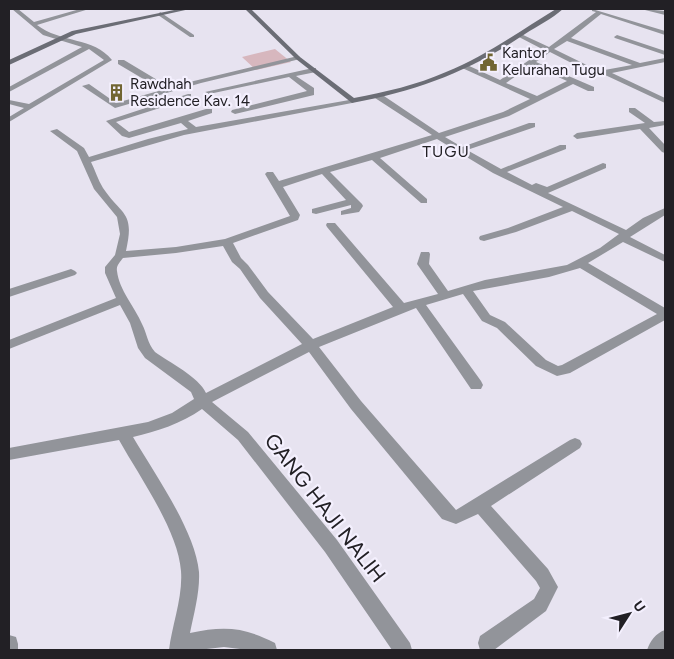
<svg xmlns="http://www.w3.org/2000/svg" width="674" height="659" viewBox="0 0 674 659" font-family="Figtree,sans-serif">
	<rect width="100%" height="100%" fill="#e7e3f0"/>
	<path fill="#d7b7be" d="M275,49L291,62L256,70L242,57Z"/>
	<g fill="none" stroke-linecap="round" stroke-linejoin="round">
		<path fill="#92949a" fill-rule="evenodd" d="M12,9H18L34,22L80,9H89L37,25C60,43 94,37 112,60L9,122V117L24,108L9,104V100L29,104L104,60L89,49L9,92V87L82,47L43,35Z
			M592,9L665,31V35L601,14L571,38L640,63L665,58V62L612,73L665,98V103L603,74L595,75L550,52L536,62L594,87V91H588L573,84L509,116L445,137L462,147L529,123H535V127L467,150L501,169L560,145H566V149L507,172L532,185L536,183L547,187L603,163L606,164V168L548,193L626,230L643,218L665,208V215L630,237L665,255V262L623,242L588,263L665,308V320L570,373L557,376L536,366L497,328L482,321L463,294L426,305L481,381L483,385L481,389H471L416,308L319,347L361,401L456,510L570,440L575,438L580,440L582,444L580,448L491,506L548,569L558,587L546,611L494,650H480L478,643L480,636L534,599L540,588L536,581L478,514L456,524L442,519L351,409L309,352L212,402L248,432L337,540L410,643L412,650H392L325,552L238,440L202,409C181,424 157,431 133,437C154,473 195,530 199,572C200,592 194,613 190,633C224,626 244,627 275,643L277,650H248L224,647L198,650H169C172,625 183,597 181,571C178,530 139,476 119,440L9,460V448L148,422L172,413L194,399L191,392L145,358L138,348L130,323L120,305L9,349V340L116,298L105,273V267L115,255L120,234L117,217L94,189L77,151L50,131L57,129L84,148L89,157L148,139L188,129L181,123L129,138L122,136L106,121L188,94H191V98L116,122L129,132L206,109H212V113L188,121L196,127L355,99L356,101L352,103L184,135L91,162C95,170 98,180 103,188C122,216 135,211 126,251L176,247L225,239L290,216L265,174L267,172H273L279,181L432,135L375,98V94H381L439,133L503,112L530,99L460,67L467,65L500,80L544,50L517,36V34H521L549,47L596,12L592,11ZM567,41L632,65L599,71L554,49ZM532,65L567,81L537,96L506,83ZM437,139L493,173L563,207L508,228L480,236L479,238L480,240L484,241L516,232L572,211L619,234L600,248L567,265L485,280L448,291L429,264L430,254L429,252H421L417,264L438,294L404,303L335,223H327L326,225L327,227L393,307L313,339L268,292L248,265L241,258L233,243L298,220L300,215L283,187L322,174L346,200L312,209V213L316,214L351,205V208L341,211V215L359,212L363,206L362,204L330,172L372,160L421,203H427V199L380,158ZM223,246L232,262L240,269L260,298L302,344L206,393C199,377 169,362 155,352C147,343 147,333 142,324C135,307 119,290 117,271C116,266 120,262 123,258L176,253ZM580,268L657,314L562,365L558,366L546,360L505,322L490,315L473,291L549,277Z
			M644,9L665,11V15L645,10Z
			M160,12L194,35V37H190L158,15Z
			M617,35L665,51V55L615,38L614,37Z
			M298,56L300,57V59L201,83L115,108L82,86L89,84L116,103L162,90L118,64V60H124L169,87Z
			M313,68H316V72L296,76L314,88V95L235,114L231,112L232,110L307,91L289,77L209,94L205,92Z
			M629,108H635L654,122L665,121V125L649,128L665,145V153L662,152L640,129L577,139L573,136L577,133L645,123L629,112Z
			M71,269L75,271L77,273L75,275L9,297V289Z
			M665,630V650H647C650,641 656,633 665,630Z
			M9,635L16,637L18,644V650H9Z"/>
		<path fill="#6b6d75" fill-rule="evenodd" d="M179,9H190L76,34L9,65V60L72,31Z
			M245,9H251L300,57L354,98C385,92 417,85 446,72C485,56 520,31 556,9H563C552,19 537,26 525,34C468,72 419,90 352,103L296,59Z"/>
	</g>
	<defs>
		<symbol id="civic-bare" viewBox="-9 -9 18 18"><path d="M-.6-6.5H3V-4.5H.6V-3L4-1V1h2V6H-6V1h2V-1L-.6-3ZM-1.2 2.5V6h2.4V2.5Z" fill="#716532" stroke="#f4f0fe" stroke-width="2.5" paint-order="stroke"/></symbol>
		<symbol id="building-bare" viewBox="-9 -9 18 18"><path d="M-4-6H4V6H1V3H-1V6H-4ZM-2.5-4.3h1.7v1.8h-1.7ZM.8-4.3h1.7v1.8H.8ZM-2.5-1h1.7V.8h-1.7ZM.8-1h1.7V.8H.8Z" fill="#716532" stroke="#f4f0fe" stroke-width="2.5" paint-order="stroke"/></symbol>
	</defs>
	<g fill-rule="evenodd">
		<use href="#civic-bare" x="476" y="50" width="25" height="25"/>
		<use href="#building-bare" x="104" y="80" width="25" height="25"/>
	</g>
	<g text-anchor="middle" stroke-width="4.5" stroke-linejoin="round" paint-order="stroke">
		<g font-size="15" fill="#222025" stroke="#f4f0fe" text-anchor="start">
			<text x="502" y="58">Kantor<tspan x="502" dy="17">Kelurahan Tugu</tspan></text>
			<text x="130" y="89">Rawdhah<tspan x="130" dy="17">Residence Kav. 14</tspan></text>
		</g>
		<g font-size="16" letter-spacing="1" fill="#222025" stroke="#f4f0fe">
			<text x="446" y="157">TUGU</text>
		</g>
		<g font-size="21" fill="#222025" stroke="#f4f0fe">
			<text transform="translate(325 508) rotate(52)" y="7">GANG HAJI NALIH</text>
		</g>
	</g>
	<rect width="674" height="659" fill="none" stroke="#222025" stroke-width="20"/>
	<g transform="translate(629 614) rotate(54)" stroke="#f4f0fe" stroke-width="4" paint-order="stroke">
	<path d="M0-4L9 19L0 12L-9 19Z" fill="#222025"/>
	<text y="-8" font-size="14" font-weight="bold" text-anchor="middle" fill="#222025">U</text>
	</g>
</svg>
